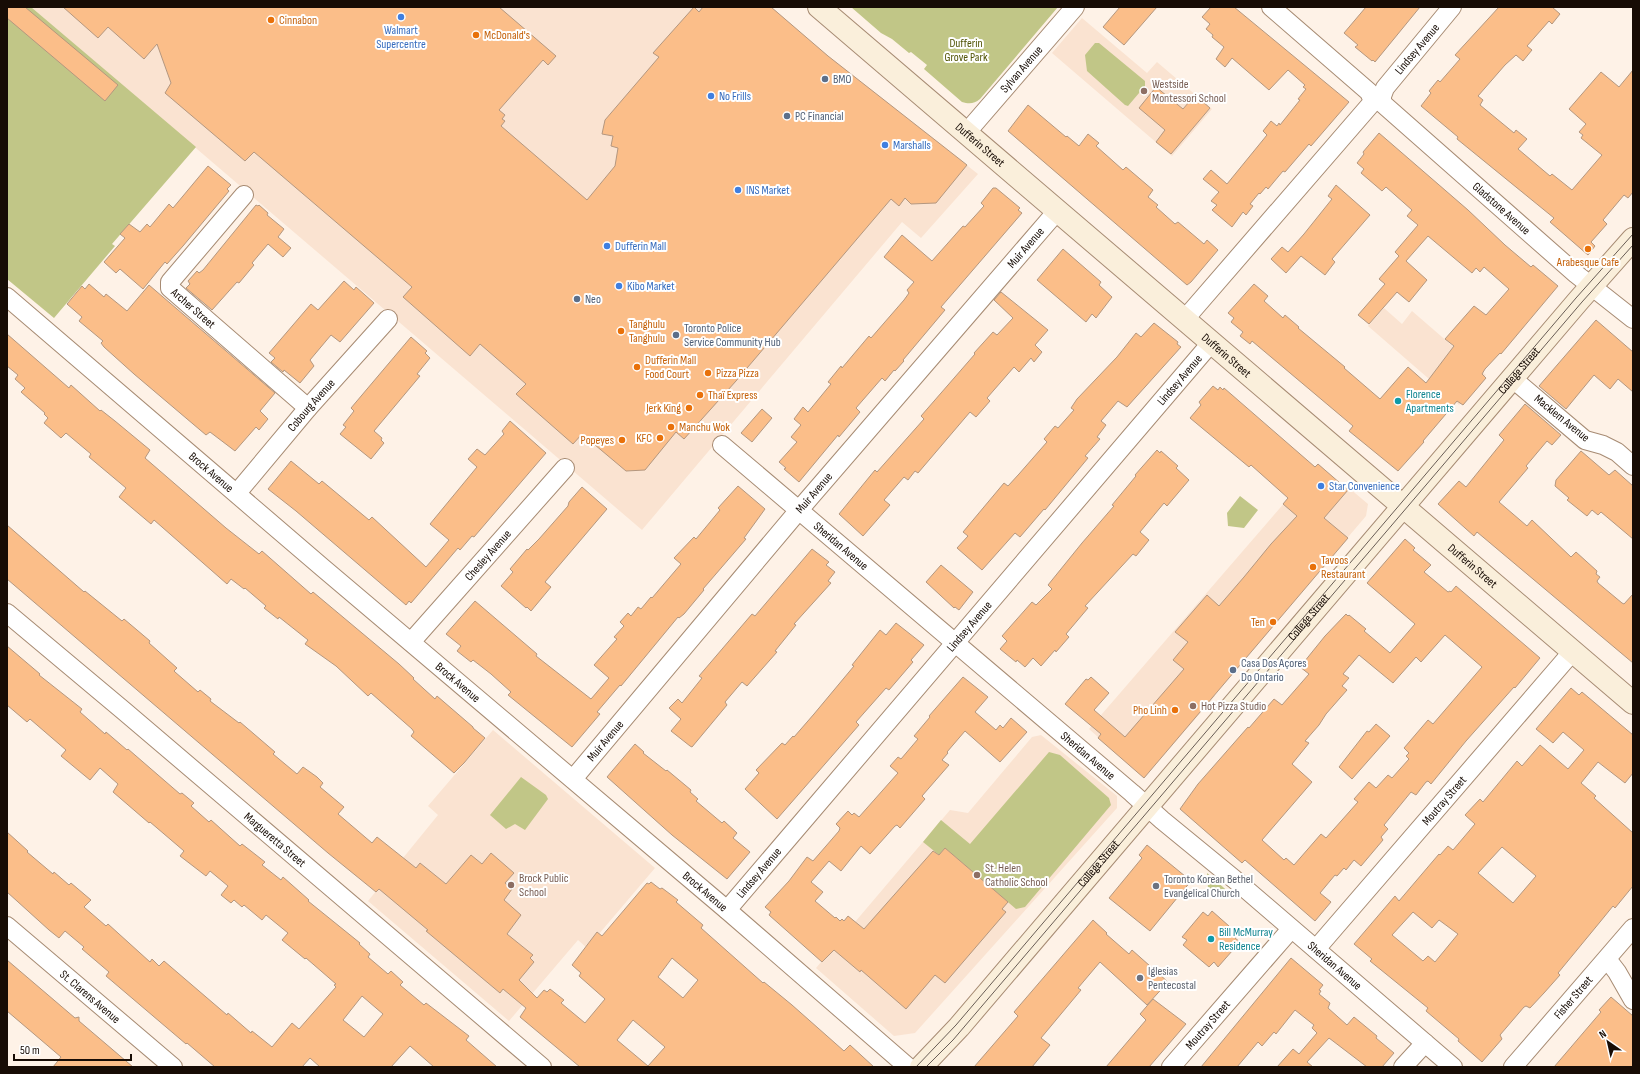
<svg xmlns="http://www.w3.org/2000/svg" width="1640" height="1074" viewBox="0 0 1640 1074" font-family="'Sofia Sans Condensed',sans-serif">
	<rect width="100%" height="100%" fill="#fef2e7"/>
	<path fill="#fae3d1" d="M31,7H771L828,56L978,174L921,238L902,222L642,530Z
		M1082,18L1147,73L1157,62L1212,109L1172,156L1052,53Z
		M1384,308L1402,324L1412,311L1486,375L1459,405L1368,326Z
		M1318,464L1348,490L1349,488L1368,504L1366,516L1214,695L1215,696L1144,778L1089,729Z
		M493,730L655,868L587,948L578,940L509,1021L368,901L438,815L428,806Z
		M1041,735L1117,796V808L915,1033L894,1036L816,968L950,810L968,813L1032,737Z"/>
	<path fill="#c1c687" d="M7,7H31L196,147L112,244L115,246L54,318L7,279Z
		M851,7H1058L980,99C974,104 969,104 962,102L924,69L927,65L911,52L909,53L892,39L881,33Z
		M1095,43H1099L1145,81V86L1128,106L1125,105L1087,71L1085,55Z
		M1240,496L1258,510L1244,528L1228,526L1227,513Z
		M1049,752L1060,755L1109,798L1111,805L1025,907L1016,909L945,848L939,855L923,842L941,820L970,844Z
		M521,777L546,795L548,799L525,830L515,824L506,829L490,815Z
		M1207,873L1232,895L1221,899L1208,888Z"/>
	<path fill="#fbbe89" stroke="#b4977f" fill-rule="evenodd" d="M7,7H25L118,85L105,101L7,18Z
		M63,7H499L556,56L548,65L543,60L499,110L505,115L502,119L505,121L501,126L587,200L615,166L618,148L611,146L613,136L602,134L605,120L659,57L653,53L694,7L699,12L703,7H771L828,56L967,165L936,203L911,204L905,198L899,206L891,199L736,381L684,439L676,432L645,470L626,471L582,434L573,444L516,394L526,384L480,344L470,356L403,297L412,287L254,152L245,161L165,93L171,83L157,44L144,59L108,27L98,38Z
		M1120,7H1157L1124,45L1103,27Z
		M1211,7H1234L1349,102L1311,146L1309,144L1285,172L1283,171L1268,189L1266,187L1260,194L1259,193L1250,204L1253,206L1246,215L1243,212L1232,227L1212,210L1217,205L1211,201L1219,192L1203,179L1211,170L1227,184L1267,135L1263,131L1271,121L1277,126L1279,123L1280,125L1300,100L1298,99L1306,89L1303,87L1305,85L1288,70L1269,90L1232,58L1225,67L1216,59L1224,47L1212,37L1213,35L1206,29L1210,24L1202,17Z
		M1366,7H1420L1375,62L1373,60L1372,61L1355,47L1358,45L1344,33Z
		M1499,7H1552L1560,14L1552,24L1549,21L1527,46L1532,50L1523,61L1516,55L1505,65L1478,96L1483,100L1480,105L1514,133L1516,130L1527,139L1518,149L1550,176L1552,174L1572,190L1602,155L1581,138L1583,135L1579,132L1586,124L1569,109L1601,72L1619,87L1633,70V192L1628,198L1624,195L1603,220L1607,224L1591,242L1595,246L1588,255L1550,222L1554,218L1457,139L1458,137L1421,106L1431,93L1429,91L1438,80L1440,82L1460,59L1455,55Z
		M1156,87L1183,109L1195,95L1210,108L1171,154L1156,142L1165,130L1139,108Z
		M1028,105L1066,137L1067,136L1079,146L1088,134L1099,143L1096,146L1123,170L1126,167L1153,190L1148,197L1158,205L1156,207L1175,224L1178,222L1204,244L1207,240L1218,250L1191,282L1187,285L1008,131Z
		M1379,133L1468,210L1505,245L1531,267L1533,265L1558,286L1501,354L1500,353L1485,369L1482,374L1486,378L1463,405L1457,401L1423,441L1424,442L1398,471L1349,431L1353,426L1252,341L1250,344L1240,336L1243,332L1231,322L1234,318L1228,313L1254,284L1268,296L1264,301L1283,318L1285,315L1299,327L1298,328L1345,367L1344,368L1380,399L1408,367L1426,383L1454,346L1445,339L1474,306L1486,315L1509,289L1484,267L1480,272L1476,268L1472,273L1428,236L1406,261L1427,280L1409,302L1397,292L1369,324L1358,315L1385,284L1379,279L1399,256L1395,252L1418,225L1407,216L1412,210L1386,187L1382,191L1361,173L1364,169L1357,163L1364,154L1363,152Z
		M208,166L231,185L227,189L229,191L183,246L167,264L165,262L143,289L120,269L116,273L104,262L125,238L120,234L129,224L140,232L147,224L150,227L169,204L173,208Z
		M1336,185L1370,215L1332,259L1335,262L1325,275L1301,256L1286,273L1271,259L1282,247L1288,252L1304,234L1332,199L1328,196Z
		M993,188H996L1020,208L1018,210L1022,213L941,307L945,310L903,360L904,361L895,371L894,370L885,381L882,378L856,408L860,412L839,437L838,435L799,482L784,469L786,468L779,462L797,442L791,437L801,425L794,419L803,407L808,412L831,384L828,382L841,366L842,368L869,336L871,338L904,300L909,293L907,290L914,282L884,257L902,235L932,261L963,226L965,227L984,206L981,203Z
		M256,205L258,206L259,205L268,213L267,215L284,229L278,237L291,248L283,257L268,244L252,263L254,265L239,283L237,282L212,310L186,288L190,284L188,281L197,271L199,273L203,270Z
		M1063,249L1101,282L1099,285L1112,297L1096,318L1092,314L1086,322L1037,280Z
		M344,281L354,290L356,287L374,303L340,342L331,335L310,360L314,366L300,383L284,370L283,372L271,362L275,358L269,353L311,304L318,310Z
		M89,284L104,297L106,294L127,311L149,285L275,393L260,411L268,419L259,430L256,427L235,451L210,432L206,435L134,374L104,347L101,343L103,341L79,321L82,317L67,304L82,286L85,289Z
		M1001,292L1048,330L1035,345L1042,352L1034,362L1031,358L1019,372L1014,367L987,398L990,401L976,417L970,412L918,473L915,471L908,480L904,477L884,500L890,505L863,536L839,514L875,470L877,472L924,419L921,416L975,354L974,353L993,332L997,335L1013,318L994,300Z
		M1596,320L1633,352V392L1618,379L1610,389L1594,375L1566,409L1539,386Z
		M1154,323L1178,342L1177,344L1181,347L1127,407L1118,401L1101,421L1106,425L1097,437L1100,439L1085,456L1088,458L1045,510L1044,509L1020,537L1015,533L982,570L957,548L968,536L963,532L1004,483L1008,486L1019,474L1047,442L1044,439L1055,426L1058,428L1074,410L1071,408L1077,399L1117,357L1136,333L1141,337Z
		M7,334L69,388L71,385L100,411L101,410L115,421L150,450L145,458L226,528L259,554L262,551L311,594L313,592L399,664L414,678L413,679L435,699L437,696L473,727V728L485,738L464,763L454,773L411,736L414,732L412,729L371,693L368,696L336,666L305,644L308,640L279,617L278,619L264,608L266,606L245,588L244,589L231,579L227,584L154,520L151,524L119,497L126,488L89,457L91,454L66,433L61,438L44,423L48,418L44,414L45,413L21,392L25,388L15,379L18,375L7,366Z
		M411,337L427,351L425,353L430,358L417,374L420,376L374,431L382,438L381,440L384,443L371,459L340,434L346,427L343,425L354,411L351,408Z
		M1213,386L1218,390L1220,387L1223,390L1224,388L1315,467L1318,464L1348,490L1324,518L1348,538L1144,778L1098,738L1101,734L1065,704L1086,679L1088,680L1091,677L1109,693L1094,710L1125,737L1184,669L1173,660L1188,642L1175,632L1207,595L1219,606L1244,577L1271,544L1297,516L1283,504L1288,498L1251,465L1249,467L1190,418L1201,405L1199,402Z
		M1525,404L1561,435L1552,445L1547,441L1526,466L1528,468L1499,502L1527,526L1532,520L1571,557L1576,552L1597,571L1596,574L1600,577L1597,581L1598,583L1622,603L1624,604L1633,594V663L1477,532L1474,536L1438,504L1459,481L1466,487L1504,440L1499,435Z
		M762,409L772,418L752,442L741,433Z
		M510,421L546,453L474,537L472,536L460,550L458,548L411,603L409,601L406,605L296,511L268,489L291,461L319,484L322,481L369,520L372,517L426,567L449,540L430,524L477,467L468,459L477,449L485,455L504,434L502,431Z
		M1157,450L1160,453L1161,451L1178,466L1176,468L1189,480L1167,506L1164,503L1140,532L1149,540L1136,556L1133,554L1085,606L1088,608L1066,634L1069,637L1056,652L1055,650L1041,666L1033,658L1025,667L1017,660L1016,662L1000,649L1007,641L1002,636L1032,602L1036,605L1052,589L1048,585L1082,543L1114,506L1112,505L1136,476L1135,475Z
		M1581,451L1609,475L1615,470L1633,486V539L1601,512L1598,515L1592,510L1587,516L1567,500L1569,498L1555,486L1556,480Z
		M738,486L765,509L744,538L746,539L703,589L704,590L684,614L679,618L678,617L621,686L620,685L597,712L600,714L572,747L508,695L511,692L491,674L473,660L471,662L457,651L461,646L446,634L475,601L537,654L536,656L591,699L609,678L594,665L617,639L614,637L624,626L620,622L628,613L631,616L638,607L641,609L651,597L652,598L681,564L674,558L694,537L696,539L720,510L718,508Z
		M582,487L607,509L545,582L551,587L531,611L527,607L526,608L501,586L513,572L510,569L527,549L528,550L539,539L568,506L569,502Z
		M7,525L84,592L85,591L122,621L124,619L150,641L149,643L177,668L174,671L175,672L198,692L200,690L211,699L210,701L239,723L240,722L275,752L273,754L297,774L303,767L317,777L323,783L320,787L344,807L338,814L372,843L377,837L416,868L420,863L446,884L471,855L482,864L491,853L514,873L505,883L512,889L504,900L521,915L507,934L533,955L530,958L534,962L519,980L537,998L544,990L547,992L550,989L564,1000L561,1003L585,1023L605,999L579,976L581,973L572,965L597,932L602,936L647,883L649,884L651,882L660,889L662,888L678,900L676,902L703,925L701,928L763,983L764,982L792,1005L844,1051L850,1045L874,1067H580L520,1017L526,1008L503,989L500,993L426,931L428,930L379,889L376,892L328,853L7,579ZM672,958L698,980L683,998L658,977ZM633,1020L665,1047L648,1066L617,1040Z
		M1405,539L1415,548L1413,550L1431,565L1424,572L1448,592L1450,591L1451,592L1456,586L1540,658L1515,688L1514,687L1466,741L1431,784L1428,781L1426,782L1416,795L1411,792L1384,825L1388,829L1381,837L1383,840L1361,866L1354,860L1346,870L1344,868L1337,876L1335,875L1320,893L1331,902L1315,921L1245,860L1242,863L1180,809L1198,784L1248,727L1249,728L1274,699L1282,705L1309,674L1300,667L1325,636L1346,614L1348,616L1349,615L1366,629L1364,631L1390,653L1415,624L1367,583ZM1445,635L1482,667L1433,724L1428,720L1404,748L1409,753L1406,756L1409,759L1392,778L1388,775L1376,788L1369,782L1354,799L1358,802L1326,838L1321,834L1294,865L1286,858L1284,860L1262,840L1312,782L1292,764L1309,743L1305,741L1319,725L1326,714L1347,690L1342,686L1349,678L1343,674L1359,655L1393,683L1416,657L1421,662Z
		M812,549L829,562L826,565L835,572L828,581L831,583L794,624L796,625L775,651L777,652L747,686L742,682L725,702L727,705L692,747L690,746L671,731L681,719L669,708L678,699L682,703L702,678L699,676L752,614L755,616Z
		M941,565L973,592L959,610L955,607L954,608L926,582Z
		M896,623L924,645L911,660L913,662L889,690L886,688L856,722L859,725L777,819L745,789L759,773L756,770L782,743L785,745L793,736L794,737L814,714L854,666L852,665L880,630L886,635Z
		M7,646L40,674L39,675L82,709L80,712L105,734L106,732L127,750L128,749L180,794L182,793L194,803L191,806L209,822L211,820L240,846L242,844L265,862L262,865L281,880L283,877L309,900L308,901L360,943L359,944L370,954L368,957L388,974L391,971L403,982L400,985L424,1005L426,1003L469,1036L466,1040L497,1067H434L410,1046L391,1067H320L310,1058L302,1067H215L187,1043L186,1044L106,976L109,972L82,949L84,947L65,931L59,938L49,930L7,892V832L28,851L27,852L53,874L54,872L69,885L71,883L91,900L84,907L106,926L108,924L150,962L152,959L159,966L164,961L227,1015L228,1013L251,1033L252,1031L272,1047L292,1023L299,1029L336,987L334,985L336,984L306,958L305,959L282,940L288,933L266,915L262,920L244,905L242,907L234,900L231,903L221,895L228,886L210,871L206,876L180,856L184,851L150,822L149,823L113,792L118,784L100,768L90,780L61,756L66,750L30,719L27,722L7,705ZM362,996L383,1014L364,1037L343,1020Z
		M963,677L988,697L975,712L996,730L1000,725L1003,728L1011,718L1027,732L1000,762L965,731L947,752L948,753L942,760L949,765L922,796L925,799L900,828L897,825L895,826L870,854L861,846L841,871L829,861L811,882L823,892L815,901L835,918L836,917L840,921L842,919L844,921L848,916L864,929L933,851L939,855L945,848L1008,902L1002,909L1006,912L945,983L935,975L906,1009L861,970L860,972L834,950L822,962L769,915L771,912L765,907L789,881L807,857L813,861L839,831L840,828L836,824L848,811L852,815L854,813L859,817L898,773L890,766L898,757L901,759L918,739L914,736L930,717L929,716Z
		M1571,688L1579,695L1582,692L1633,735V773L1625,783L1598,762L1581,783L1596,796L1594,798L1633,833V886L1615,908L1613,906L1600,922L1558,973L1560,975L1544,993L1530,1008L1526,1006L1524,1007L1500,1035L1502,1039L1482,1062L1458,1041L1459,1039L1426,1011L1428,1008L1370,961L1372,959L1354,944L1395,896L1399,901L1439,854L1440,855L1448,846L1453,850L1475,824L1465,815L1480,799L1483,802L1517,761L1522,766L1540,745L1568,769L1584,750L1563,732L1553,743L1536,729ZM1502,847L1536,876L1513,903L1478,873ZM1413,912L1432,928L1439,920L1458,934L1435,962L1428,956L1423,961L1392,935Z
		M1376,724L1390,736L1352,779L1339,767L1367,731L1369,732Z
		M635,744L644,752L643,753L666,771L667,770L691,790L690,792L698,799L696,801L722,823L724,821L737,833L733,838L750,852L727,879L672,835L607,777Z
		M1147,845L1191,881L1150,931L1109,898L1142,858L1139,855Z
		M1212,911L1238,934L1235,938L1240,942L1218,967L1214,962L1209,967L1183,945L1187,940L1182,937L1203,912L1208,916Z
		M1093,920L1107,933L1106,934L1129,954L1132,950L1168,982L1147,1005L1100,962L1078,988L1081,990L1041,1038L1050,1045L1032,1067H974L1018,1016L1014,1012Z
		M1291,958L1323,985L1319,990L1321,991L1319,994L1330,1003L1328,1008L1347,1025L1354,1017L1377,1036L1376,1038L1394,1053L1382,1067H1367L1329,1038L1307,1062L1313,1067H1277L1293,1049L1299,1054L1317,1033L1312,1028L1314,1025L1295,1010L1276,1034L1274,1032L1262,1046L1258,1042L1237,1067H1201Z
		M7,960L75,1018L79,1017V1021L133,1067H53L61,1057L7,1011Z
		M1611,997L1633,1016V1067H1554L1601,1012L1599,1010Z
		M1153,999L1186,1024L1149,1067H1106L1146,1020L1140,1014Z"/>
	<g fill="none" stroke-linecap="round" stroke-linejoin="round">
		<defs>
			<g id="minor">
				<path id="s1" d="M1452,7L1385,88L1382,96V103L1576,274L1633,319"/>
				<path id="s2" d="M967,132L1075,7"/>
				<path id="s3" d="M244,195L170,282V288L308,408"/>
				<path id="s4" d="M7,297L323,568L727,910L908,1067"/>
				<path d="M1184,320L1371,104L1372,99L1369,92L1271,7"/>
				<path d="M1513,379L1585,440L1603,445L1617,452L1633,466"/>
				<path id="s5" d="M722,445L1132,793L1162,820L1234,879L1453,1067"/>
				<path id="s6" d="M237,493L308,408L388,319"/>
				<path id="s7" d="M7,613L124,711L542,1067"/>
				<path id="s8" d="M411,642L565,468"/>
				<path id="s9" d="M573,779L799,510L1058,210"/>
				<path id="s10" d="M727,910L1211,343"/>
				<path id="s11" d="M7,926L173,1067"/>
				<path id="s12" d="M1316,949L1573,651"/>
				<path d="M1607,959L1617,972L1633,1000"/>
				<path id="s13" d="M1171,1067L1291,929"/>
				<path d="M1403,1067L1425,1043"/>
				<path id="s14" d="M1513,1067L1633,928"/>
			</g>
			<g id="secondary">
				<path id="s15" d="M819,7L1633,703"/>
				<path id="s16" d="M921,1067L959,1027L1579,300L1633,239"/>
			</g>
		</defs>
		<use href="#minor" stroke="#a78b73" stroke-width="20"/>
		<use href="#secondary" stroke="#a78b73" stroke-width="24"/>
		<use href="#minor" stroke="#fff" stroke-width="18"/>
		<use href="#secondary" stroke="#faefdb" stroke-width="22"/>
		<path stroke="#695d55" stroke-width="1" d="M916,1067L956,1025L1576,298L1633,234
			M926,1067L953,1040L1582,302L1633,245"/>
	</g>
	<g fill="#3f7fe0" stroke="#fff" stroke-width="1.5">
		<circle cx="401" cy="17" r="4"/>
		<circle cx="711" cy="96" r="4"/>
		<circle cx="885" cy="145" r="4"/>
		<circle cx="738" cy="190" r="4"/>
		<circle cx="607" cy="246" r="4"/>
		<circle cx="619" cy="286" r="4"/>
		<circle cx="1321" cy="486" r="4"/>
	</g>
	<g fill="#e8710a" stroke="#fff" stroke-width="1.5">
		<circle cx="271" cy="20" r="4"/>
		<circle cx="476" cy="35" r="4"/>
		<circle cx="1588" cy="249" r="4"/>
		<circle cx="621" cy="331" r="4"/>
		<circle cx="637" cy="367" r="4"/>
		<circle cx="708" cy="373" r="4"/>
		<circle cx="700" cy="395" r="4"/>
		<circle cx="689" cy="408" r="4"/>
		<circle cx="671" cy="427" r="4"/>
		<circle cx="660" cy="438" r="4"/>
		<circle cx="622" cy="440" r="4"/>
		<circle cx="1313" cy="567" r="4"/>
		<circle cx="1273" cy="622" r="4"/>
		<circle cx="1175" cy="710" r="4"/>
	</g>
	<g fill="#5c6f8a" stroke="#fff" stroke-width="1.5">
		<circle cx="825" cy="79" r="4"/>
		<circle cx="787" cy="116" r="4"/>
		<circle cx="577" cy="299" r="4"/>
		<circle cx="676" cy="335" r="4"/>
		<circle cx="1233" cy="670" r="4"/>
	</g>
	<g fill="#8d6e63" stroke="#fff" stroke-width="1.5">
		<circle cx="1144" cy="91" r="4"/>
		<circle cx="1193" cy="706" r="4"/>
		<circle cx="977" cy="875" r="4"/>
		<circle cx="511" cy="885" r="4"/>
	</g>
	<g fill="#0f9aa8" stroke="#fff" stroke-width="1.5">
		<circle cx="1398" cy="401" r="4"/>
		<circle cx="1211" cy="939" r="4"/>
	</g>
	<g fill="#6b7280" stroke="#fff" stroke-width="1.5">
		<circle cx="1156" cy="886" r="4"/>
		<circle cx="1140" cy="978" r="4"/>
	</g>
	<g text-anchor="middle" stroke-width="4" stroke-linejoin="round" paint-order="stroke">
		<g font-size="12" fill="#c56008" stroke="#fff" text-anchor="start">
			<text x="279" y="24">Cinnabon</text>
			<text x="484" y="39">McDonald's</text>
			<text x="1588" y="266" text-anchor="middle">Arabesque Cafe</text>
			<text x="629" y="328">Tanghulu<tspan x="629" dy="14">Tanghulu</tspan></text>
			<text x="645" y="364">Dufferin Mall<tspan x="645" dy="14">Food Court</tspan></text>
			<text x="716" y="377">Pizza Pizza</text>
			<text x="708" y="399">Thaï Express</text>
			<text x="681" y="412" text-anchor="end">Jerk King</text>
			<text x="679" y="431">Manchu Wok</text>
			<text x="652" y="442" text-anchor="end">KFC</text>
			<text x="614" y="444" text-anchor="end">Popeyes</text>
			<text x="1321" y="564">Tavoos<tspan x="1321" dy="14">Restaurant</tspan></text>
			<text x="1265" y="626" text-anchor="end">Ten</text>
			<text x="1167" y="714" text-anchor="end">Pho Linh</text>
		</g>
		<g font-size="12" fill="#366cbe" stroke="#fff" text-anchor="start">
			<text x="401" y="34" text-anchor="middle">Walmart<tspan x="401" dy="14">Supercentre</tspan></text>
			<text x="719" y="100">No Frills</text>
			<text x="893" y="149">Marshalls</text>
			<text x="746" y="194">INS Market</text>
			<text x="615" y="250">Dufferin Mall</text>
			<text x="627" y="290">Kibo Market</text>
			<text x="1329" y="490">Star Convenience</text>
		</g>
		<g font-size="12" fill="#515406" stroke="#fff">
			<text x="966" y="47">Dufferin<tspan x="966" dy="14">Grove Park</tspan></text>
		</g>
		<g font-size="12" fill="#170c05" stroke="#fff">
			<text transform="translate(1417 49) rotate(-50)" y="4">Lindsey Avenue</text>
			<text dy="4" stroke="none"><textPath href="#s2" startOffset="83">Sylvan Avenue</textPath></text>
			<text dy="4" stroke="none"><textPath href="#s15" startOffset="212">Dufferin Street</textPath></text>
			<text dy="4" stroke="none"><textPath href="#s1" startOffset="280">Gladstone Avenue</textPath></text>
			<text dy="4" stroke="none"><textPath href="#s9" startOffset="698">Muir Avenue</textPath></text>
			<text dy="4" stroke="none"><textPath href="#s3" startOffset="151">Archer Street</textPath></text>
			<text dy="4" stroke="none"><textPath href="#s15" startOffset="536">Dufferin Street</textPath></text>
			<text dy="4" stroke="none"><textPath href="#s16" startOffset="918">College Street</textPath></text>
			<text dy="4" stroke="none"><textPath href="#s10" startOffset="697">Lindsey Avenue</textPath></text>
			<text dy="4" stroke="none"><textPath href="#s6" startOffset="115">Cobourg Avenue</textPath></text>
			<text transform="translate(1562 418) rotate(39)" y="4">Macklem Avenue</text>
			<text dy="4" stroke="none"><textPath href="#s4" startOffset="269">Brock Avenue</textPath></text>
			<text dy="4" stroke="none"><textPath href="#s9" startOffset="374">Muir Avenue</textPath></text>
			<text dy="4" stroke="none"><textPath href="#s5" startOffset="156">Sheridan Avenue</textPath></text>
			<text dy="4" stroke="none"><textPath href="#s8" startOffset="116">Chesley Avenue</textPath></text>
			<text dy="4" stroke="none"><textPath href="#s15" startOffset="860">Dufferin Street</textPath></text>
			<text dy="4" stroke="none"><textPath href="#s16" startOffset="594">College Street</textPath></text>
			<text dy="4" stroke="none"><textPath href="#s10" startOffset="373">Lindsey Avenue</textPath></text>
			<text dy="4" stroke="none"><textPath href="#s4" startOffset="593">Brock Avenue</textPath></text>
			<text dy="4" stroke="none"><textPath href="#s9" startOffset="50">Muir Avenue</textPath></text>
			<text dy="4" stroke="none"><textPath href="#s5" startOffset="480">Sheridan Avenue</textPath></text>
			<text dy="4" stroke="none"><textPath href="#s12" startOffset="196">Moutray Street</textPath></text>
			<text dy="4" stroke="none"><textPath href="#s7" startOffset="351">Margueretta Street</textPath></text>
			<text dy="4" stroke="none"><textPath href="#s16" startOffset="270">College Street</textPath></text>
			<text dy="4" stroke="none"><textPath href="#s10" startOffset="49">Lindsey Avenue</textPath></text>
			<text dy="4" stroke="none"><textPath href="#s4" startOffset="917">Brock Avenue</textPath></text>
			<text dy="4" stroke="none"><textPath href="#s5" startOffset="804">Sheridan Avenue</textPath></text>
			<text dy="4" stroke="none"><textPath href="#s11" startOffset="109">St. Clarens Avenue</textPath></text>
			<text dy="4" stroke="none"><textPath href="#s14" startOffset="92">Fisher Street</textPath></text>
			<text dy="4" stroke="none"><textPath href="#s13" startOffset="56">Moutray Street</textPath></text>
		</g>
		<g font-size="12" fill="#4e5e75" stroke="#fff" text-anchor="start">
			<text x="833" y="83">BMO</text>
			<text x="795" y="120">PC Financial</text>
			<text x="585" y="303">Neo</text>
			<text x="684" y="332">Toronto Police<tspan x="684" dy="14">Service Community Hub</tspan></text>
			<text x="1241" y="667">Casa Dos Açores<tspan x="1241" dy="14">Do Ontario</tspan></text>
		</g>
		<g font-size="12" fill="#785e54" stroke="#fff" text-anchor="start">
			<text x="1152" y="88">Westside<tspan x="1152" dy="14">Montessori School</tspan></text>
			<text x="1201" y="710">Hot Pizza Studio</text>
			<text x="985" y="872">St. Helen<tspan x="985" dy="14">Catholic School</tspan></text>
			<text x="519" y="882">Brock Public<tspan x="519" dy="14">School</tspan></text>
		</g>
		<g font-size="12" fill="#0d838f" stroke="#fff" text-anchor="start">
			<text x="1406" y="398">Florence<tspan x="1406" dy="14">Apartments</tspan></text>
			<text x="1219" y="936">Bill McMurray<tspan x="1219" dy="14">Residence</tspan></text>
		</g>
		<g font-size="12" fill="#5b616d" stroke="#fff" text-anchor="start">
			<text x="1164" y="883">Toronto Korean Bethel<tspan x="1164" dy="14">Evangelical Church</tspan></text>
			<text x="1148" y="975">Iglesias<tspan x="1148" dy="14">Pentecostal</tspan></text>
		</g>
	</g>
	<rect width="1640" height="1074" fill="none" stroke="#170c05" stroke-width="16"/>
	<g transform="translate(1608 1042) rotate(326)" stroke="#ffffff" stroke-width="3" paint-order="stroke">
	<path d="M0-3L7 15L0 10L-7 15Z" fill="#170c05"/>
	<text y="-6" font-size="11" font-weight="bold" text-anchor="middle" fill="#170c05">N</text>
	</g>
	<path d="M14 1054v6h117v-6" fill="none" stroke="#170c05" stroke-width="2"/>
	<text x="20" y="1054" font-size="12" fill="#170c05" stroke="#ffffff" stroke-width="3" paint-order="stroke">50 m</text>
</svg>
